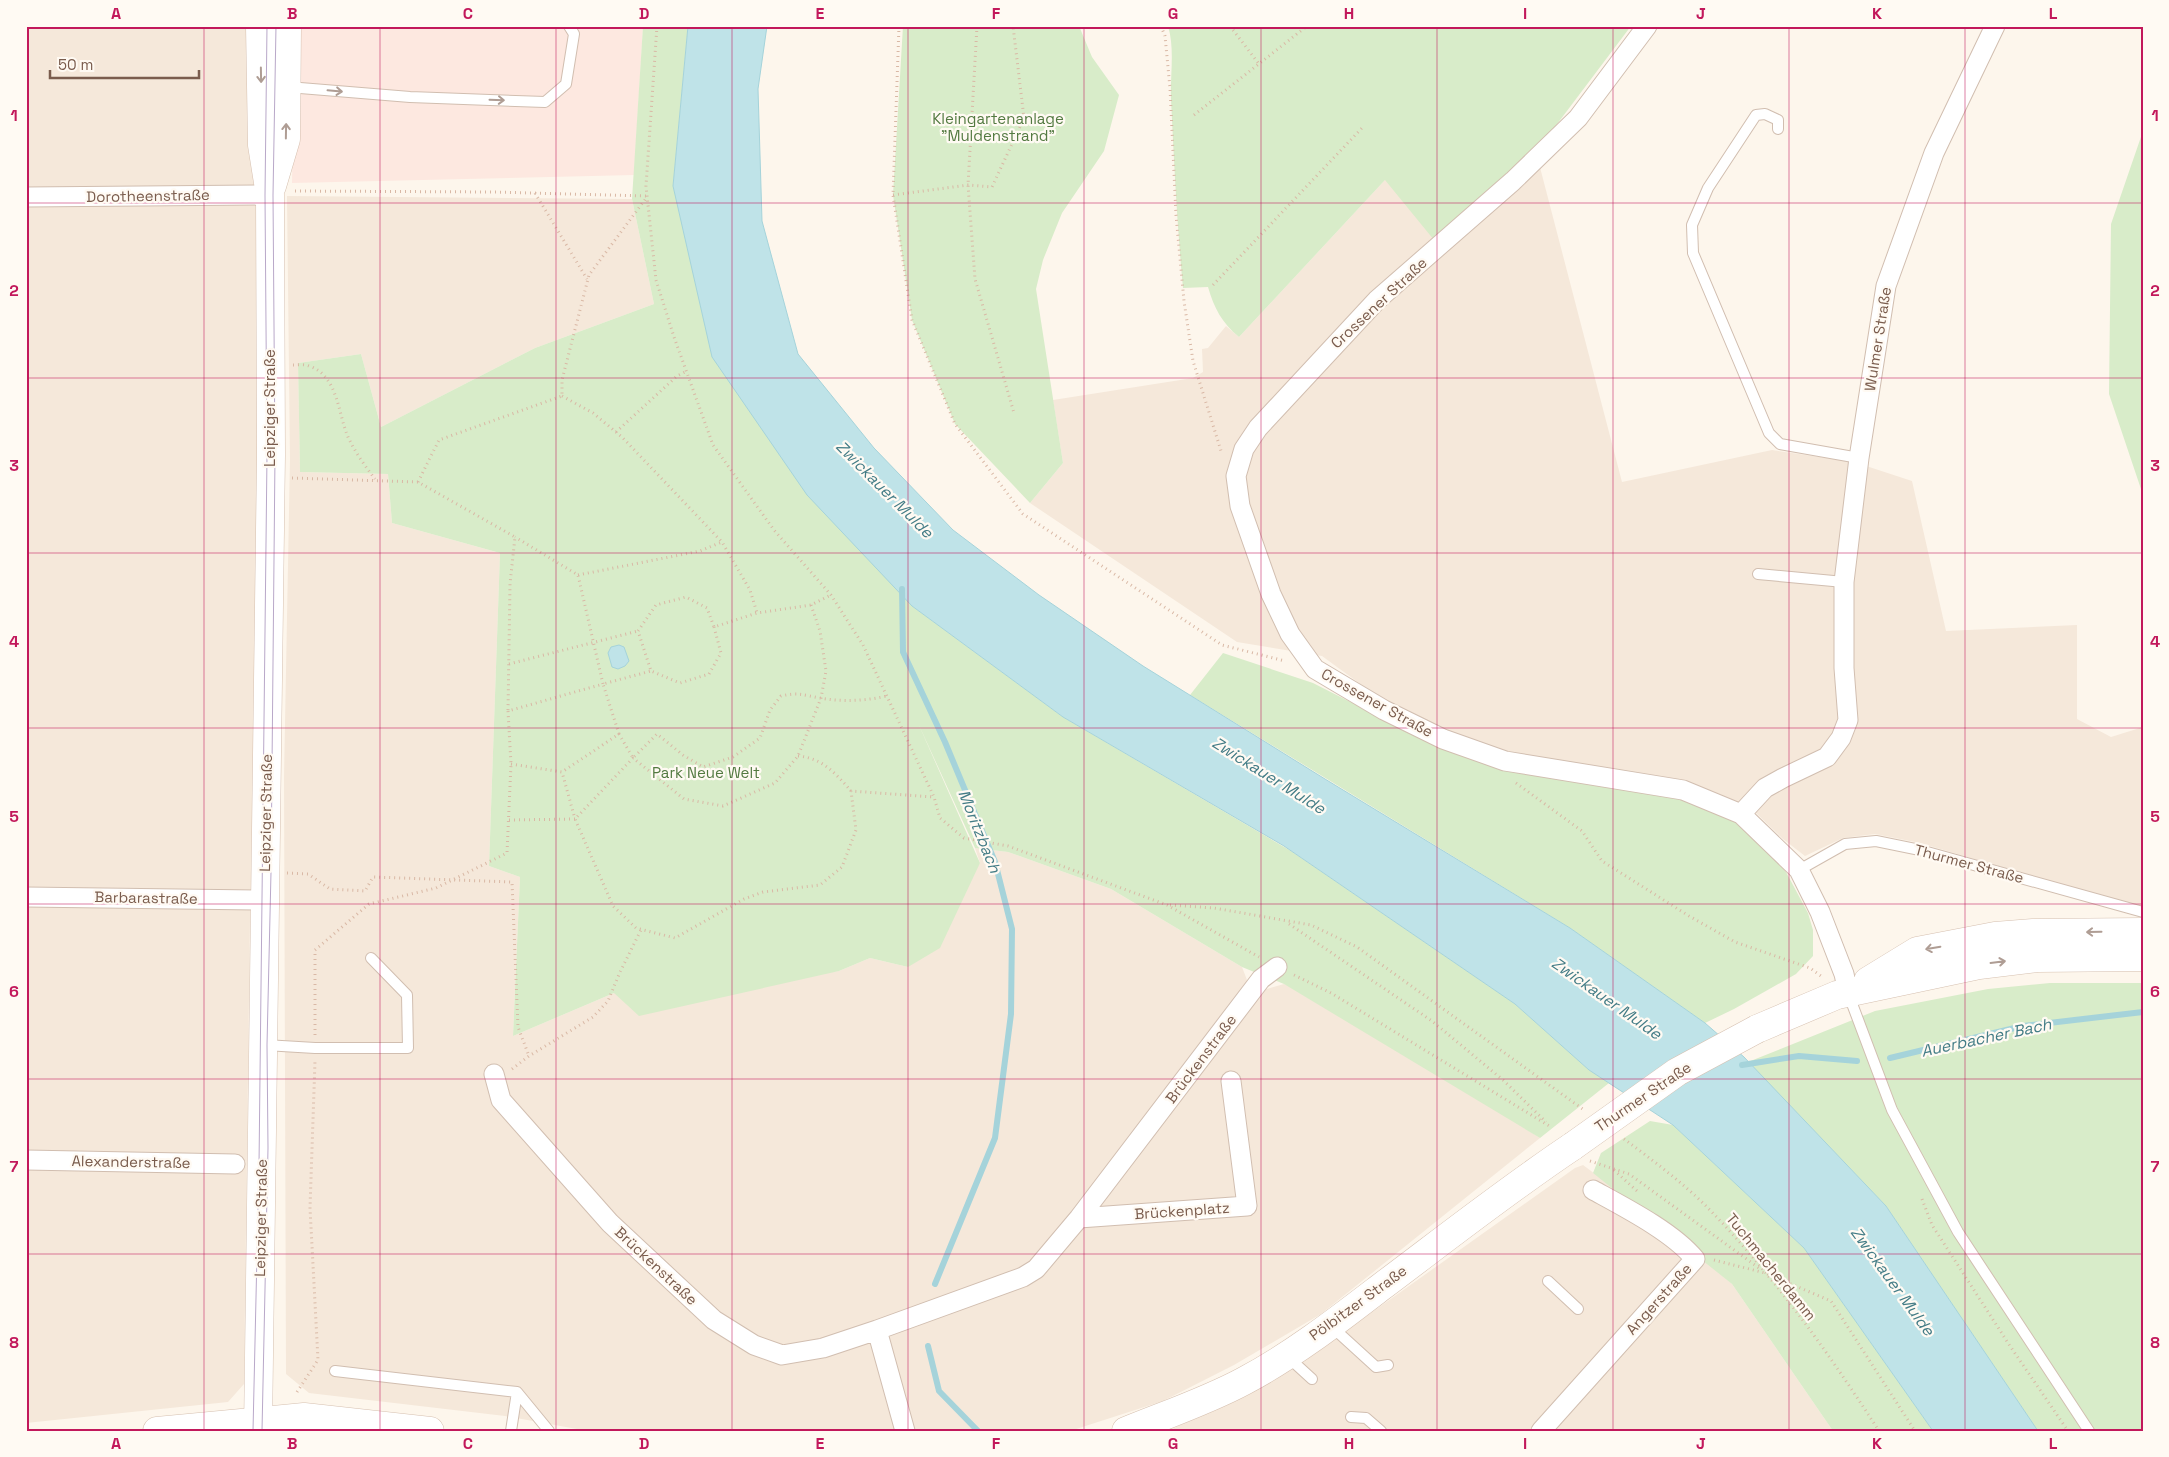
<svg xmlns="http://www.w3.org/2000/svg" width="2169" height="1457" viewBox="0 0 2169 1457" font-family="'Space Grotesk',sans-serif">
	<rect width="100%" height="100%" fill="#fdf6ec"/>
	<path fill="#f5e8da" d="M26,26H253L261,221L258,577L250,920L244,1384L228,1402L26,1423Z
		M1536,152L1622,482L1772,450L1854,462L1912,481L1946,631L2077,625V719L2111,737L2143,727V906L2114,900L1920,843L1875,834L1843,838L1805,856L1783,839L1756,813L1738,804L1504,753L1445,731L1385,702L1322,656L1237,642L1030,503L1063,463L1053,400L1193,378L1203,372L1202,349L1208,348L1226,326L1239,337L1385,180Z
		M287,196L632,199L654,304L535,348L381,427L361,354L298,363L300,472L388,474L392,523L500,553L489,866L520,877L513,1036L614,993L839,971L870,958L908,967L980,863L975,848L1008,852L1111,889L1242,967L1252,993L1284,984L1332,1005L1540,1138L1321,1314L1234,1365L1163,1401L1070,1431H588L505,1416L309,1393L286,1374L284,777L290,459Z
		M1583,1165L1674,1233L1732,1284L1833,1431H1168L1251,1391L1333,1340L1575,1168Z"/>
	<path fill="#fde8e0" d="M295,26H643L634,175L292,183Z"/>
	<path fill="#d8ecc9" d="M643,26H688L673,186L912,606L1063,717L1291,851L1515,1004L1589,1070L1609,1083L1540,1138L1284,984L1242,967L1111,889L1008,852L975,848L918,723L980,863L940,948L908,967L870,958L839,971L639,1016L614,993L513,1036L520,877L489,866L500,553L392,523L388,474L300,472L298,363L361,354L381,427L535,348L654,304L632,199Z
		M903,26H1079L1092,57L1119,95L1104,151L1062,213L1043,260L1036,289L1063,463L1030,503L955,424L912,320L893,195Z
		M1168,26H1631L1536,152L1434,240L1385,180L1239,337C1222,323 1214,308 1208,287L1183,288C1177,225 1174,162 1171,99C1170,75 1175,49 1168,26Z
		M2143,131V495L2109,394L2111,224Z
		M1223,653L1313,683L1439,747L1677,796L1735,822L1761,842L1786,872L1808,913L1813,930V956L1796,974L1734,1009L1705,1023L1570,928L1190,695Z
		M2050,983H2143V1431H2038L1886,1206L1748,1062L1875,1011L1988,989Z
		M1650,1121L1673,1125L1804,1248L1933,1431H1833L1732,1284L1593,1173L1601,1153Z"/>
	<path fill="#bfe3e8" stroke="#a5d3da" d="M688,26H767L758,89L762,221L798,354L874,448L953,530L1039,595L1143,666L1325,779L1570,928L1705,1023L1744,1057L1886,1206L2038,1431H1933L1804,1248L1673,1125L1589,1070L1515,1004L1284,846L1063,717L912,606L807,495L712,357L673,186Z
		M619,645L624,647L629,661L625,666L618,669L612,667L608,653L611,647Z"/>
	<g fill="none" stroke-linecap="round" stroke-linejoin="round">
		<path stroke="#a5d3da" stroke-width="6" d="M902,589L903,652L945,742L995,862L1012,929L1011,1014L995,1138L935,1284
			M1890,1058L2023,1026L2143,1012
			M1742,1065L1799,1056L1857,1061
			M928,1346L939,1391L978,1431"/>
		<defs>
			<path id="lane" d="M288,87L410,97L545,102L566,84L574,34L569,26
				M1778,129V120L1765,114L1756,115L1708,188L1692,225L1693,253L1769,433L1780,444L1859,458
				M1758,574L1844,582
				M1799,870L1845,844L1876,841L1920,850L2143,912
				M1848,993L1892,1110L1958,1232L2089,1431
				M265,1045L315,1048H408L407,995L371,958
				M1548,1281L1578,1309
				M1331,1326L1376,1367L1388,1365
				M1288,1357L1312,1379
				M335,1371L517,1392L549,1431
				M1351,1417L1366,1418L1381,1431
				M511,1431L517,1392"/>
			<path id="street" d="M1647,26L1578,118L1513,181L1377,300L1258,428L1244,449L1236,476L1240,506L1271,594L1290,634L1315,669L1384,710L1443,739L1505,761L1683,790L1741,814L1799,870L1820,912L1844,974L1848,992
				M26,197L270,195
				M1741,814L1765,788L1783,778L1827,757L1841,738L1848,720L1844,668V582L1859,458L1886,286L1934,153L1995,26
				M26,897L265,900
				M494,1074L501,1100L610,1223L714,1320L754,1345L782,1355L823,1348L877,1330L905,1431
				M26,1160L235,1164
				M1079,1218L1247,1206L1231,1081
				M877,1330L1023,1277L1036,1269L1079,1218L1261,979L1277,967
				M1541,1431L1695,1259C1673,1232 1624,1207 1593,1190"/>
			<path id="secondary" d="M272,186L286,139L287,26
				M1868,981L1917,951L1995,936L2033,933L2143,932
				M1757,1029L1837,995L1979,965L2037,958L2143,957
				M157,1431L304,1417L430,1431
				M258,1431L271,455L270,195L262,145L260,26
				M1126,1431C1165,1415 1207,1401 1244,1381C1293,1355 1338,1320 1381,1287C1445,1239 1507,1190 1573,1146"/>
		</defs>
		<use href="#lane" stroke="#d1beb0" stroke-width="12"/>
		<use href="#street" stroke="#d1beb0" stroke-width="21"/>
		<use href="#secondary" stroke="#d6c0b0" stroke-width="29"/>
		<path stroke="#d9b8a5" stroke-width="3" stroke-dasharray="1 4" stroke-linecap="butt" d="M657,26L646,186L656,280L674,337L713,445L774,530L831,595L863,645L934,797L940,818L964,838L1008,846L1167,905L1259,957
			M899,26L893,195L912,320L955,424L1023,514L1222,645L1285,661
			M977,26L968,185L975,279L1014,413
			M1161,26L1165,36L1170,88L1176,215L1184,301L1193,361L1222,454
			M1230,26L1259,64
			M1194,115L1307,26
			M295,191L492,192L646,196
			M535,193L587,279
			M893,195L968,185L992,187L1024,118L1013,26
			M1213,285L1362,128
			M293,365C298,365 304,364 309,366C338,375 338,414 348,437C355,452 365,466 375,479
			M562,396L593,413L622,437L722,542L750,590L757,613
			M616,432L677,376L687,371
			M292,478L418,482L515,537L510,584L508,711
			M418,482L439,440L562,396V380L589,275L647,197
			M578,575L700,551L722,542
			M811,605L820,631L826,671L821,698L798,756L775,783L723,806L684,799L633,758L575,819L613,906L636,928L675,938L744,899L763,892L820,885L842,867L856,830L851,791L933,797
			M714,627L721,653L709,674L680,683L651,671L638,631L656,605L686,597L707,608L714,627L757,613L811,605L831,595
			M509,664L638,631
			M619,734L603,684L651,671
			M798,756C823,758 836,774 851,791
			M511,764L562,772L619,734L633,758L657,734L683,755L703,767L733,757L760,738L770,710L781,696C799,692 803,695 820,698C843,702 865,701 887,696
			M1516,783L1582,831L1602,861L1689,916L1735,942L1810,968L1821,976
			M509,820L575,819L562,772
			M287,873L308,874L330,889L365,891L373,877L512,882L518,1027L529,1056
			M1170,905L1214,908L1311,925L1357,947L1584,1110
			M1289,924L1432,1021L1503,1080L1546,1122
			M1294,975L1331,993L1551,1127
			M315,1035V950L369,904L436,888L507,853L511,764L508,711L603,684L578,575L515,537
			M512,1069L529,1056L593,1017L608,1001L620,972L641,930
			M1624,1139C1650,1158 1683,1183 1706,1206C1772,1273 1828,1352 1879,1431
			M1590,1161L1629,1174L1759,1268
			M1614,1170L1637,1191
			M1922,1199L1932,1225L2010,1346L2068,1431
			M1714,1260L1765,1273L1831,1301L1915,1431
			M297,1392L318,1360L310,1208L315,1061"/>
		<use href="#lane" stroke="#fff" stroke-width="10"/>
		<use href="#street" stroke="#fff" stroke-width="19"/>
		<use href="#secondary" stroke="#fff" stroke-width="28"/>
		<path stroke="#b9a8c9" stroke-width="1" d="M253,1431L259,1165L267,455L265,195L267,26
			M262,1431L268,1148L267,1045L271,872L275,455L273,195L276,26"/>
		<defs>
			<path id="secondary-bridge" d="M1573,1146L1677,1072L1757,1029"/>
		</defs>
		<use href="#secondary-bridge" stroke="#d6c0b0" stroke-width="29" stroke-linecap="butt"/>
		<use href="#secondary-bridge" stroke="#fff" stroke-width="28"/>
	</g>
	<defs><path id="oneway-shaft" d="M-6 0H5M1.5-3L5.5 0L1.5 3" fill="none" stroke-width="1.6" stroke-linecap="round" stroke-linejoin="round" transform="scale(1.25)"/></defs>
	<g stroke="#af9d94">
		<use href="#oneway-shaft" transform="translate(261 75) rotate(89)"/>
		<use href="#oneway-shaft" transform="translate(335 91) rotate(5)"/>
		<use href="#oneway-shaft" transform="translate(497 100) rotate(2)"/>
		<use href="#oneway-shaft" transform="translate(286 131) rotate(-89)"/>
		<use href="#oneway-shaft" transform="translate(2094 932) rotate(179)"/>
		<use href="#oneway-shaft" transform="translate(1933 948) rotate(170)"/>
		<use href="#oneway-shaft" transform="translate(1998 962) rotate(-7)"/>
	</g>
	<path fill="none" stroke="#c2185b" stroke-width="1" stroke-opacity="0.55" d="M204,26V1431M380,26V1431M556,26V1431M732,26V1431M908,26V1431M1084,26V1431M1261,26V1431M1437,26V1431M1613,26V1431M1789,26V1431M1965,26V1431M26,203H2143M26,378H2143M26,553H2143M26,728H2143M26,904H2143M26,1079H2143M26,1254H2143"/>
	<g text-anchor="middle" stroke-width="4.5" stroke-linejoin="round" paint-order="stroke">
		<g font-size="15" fill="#537a41" stroke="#fffaf3">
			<text x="998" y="124">Kleingartenanlage<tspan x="998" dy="17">"Muldenstrand"</tspan></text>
			<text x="706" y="778">Park Neue Welt</text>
		</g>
		<g font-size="15" fill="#7a5c4d" stroke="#fffaf3">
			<text transform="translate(148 196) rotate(-1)" y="5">Dorotheenstraße</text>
			<text transform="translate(1379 303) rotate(-43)" y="5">Crossener Straße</text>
			<text transform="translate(1878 339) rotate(-81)" y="5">Wulmer Straße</text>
			<text transform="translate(270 408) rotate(-90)" y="5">Leipziger Straße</text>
			<text transform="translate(1377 703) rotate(29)" y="5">Crossener Straße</text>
			<text transform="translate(266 813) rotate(-89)" y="5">Leipziger Straße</text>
			<text transform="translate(1969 864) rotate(15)" y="5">Thurmer Straße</text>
			<text transform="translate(146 898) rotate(1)" y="5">Barbarastraße</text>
			<text transform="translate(1201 1059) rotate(-53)" y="5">Brückenstraße</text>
			<text transform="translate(1643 1097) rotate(-34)" y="5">Thurmer Straße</text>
			<text transform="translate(131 1162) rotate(1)" y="5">Alexanderstraße</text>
			<text transform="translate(1182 1211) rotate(-4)" y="5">Brückenplatz</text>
			<text transform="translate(261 1218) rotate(-89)" y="5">Leipziger Straße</text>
			<text transform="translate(656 1266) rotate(43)" y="5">Brückenstraße</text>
			<text transform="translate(1771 1267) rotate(51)" y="5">Tuchmacherdamm</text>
			<text transform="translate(1659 1299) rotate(-48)" y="5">Angerstraße</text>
			<text transform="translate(1358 1303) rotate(-36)" y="5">Pölbitzer Straße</text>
		</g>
		<g font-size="16" font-style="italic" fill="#437c86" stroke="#fffaf3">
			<text transform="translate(885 489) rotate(45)" y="6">Zwickauer Mulde</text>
			<text transform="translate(1269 775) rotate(32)" y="6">Zwickauer Mulde</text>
			<text transform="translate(980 831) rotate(68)" y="6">Moritzbach</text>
			<text transform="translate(1607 998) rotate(35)" y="6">Zwickauer Mulde</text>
			<text transform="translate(1986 1037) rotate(-12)" y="6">Auerbacher Bach</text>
			<text transform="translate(1893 1281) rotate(54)" y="6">Zwickauer Mulde</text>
		</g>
	</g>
	<rect width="2169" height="1457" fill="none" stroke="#fffaf3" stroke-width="55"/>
	<path d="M50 70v8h149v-8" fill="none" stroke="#7a5c4d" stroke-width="2.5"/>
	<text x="58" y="70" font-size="15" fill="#7a5c4d" stroke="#fffaf3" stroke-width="4" paint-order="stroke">50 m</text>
	<rect x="28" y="28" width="2114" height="1402" fill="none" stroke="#c2185b" stroke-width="2"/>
	<g font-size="16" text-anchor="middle" font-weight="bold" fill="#c2185b">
		<text x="116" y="19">A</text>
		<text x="292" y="19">B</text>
		<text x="468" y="19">C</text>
		<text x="644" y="19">D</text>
		<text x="820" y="19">E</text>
		<text x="996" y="19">F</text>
		<text x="1173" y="19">G</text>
		<text x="1349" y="19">H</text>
		<text x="1525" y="19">I</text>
		<text x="1701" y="19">J</text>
		<text x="1877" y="19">K</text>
		<text x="2053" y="19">L</text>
		<text x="14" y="121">1</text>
		<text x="2155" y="121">1</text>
		<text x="14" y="296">2</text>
		<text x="2155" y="296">2</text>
		<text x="14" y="471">3</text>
		<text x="2155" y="471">3</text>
		<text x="14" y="647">4</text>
		<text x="2155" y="647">4</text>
		<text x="14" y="822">5</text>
		<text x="2155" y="822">5</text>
		<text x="14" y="997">6</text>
		<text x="2155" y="997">6</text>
		<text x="14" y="1172">7</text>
		<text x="2155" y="1172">7</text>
		<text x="14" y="1348">8</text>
		<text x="2155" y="1348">8</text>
		<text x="116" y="1449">A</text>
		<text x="292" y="1449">B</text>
		<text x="468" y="1449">C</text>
		<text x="644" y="1449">D</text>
		<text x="820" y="1449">E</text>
		<text x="996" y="1449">F</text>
		<text x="1173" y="1449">G</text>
		<text x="1349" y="1449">H</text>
		<text x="1525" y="1449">I</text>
		<text x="1701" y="1449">J</text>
		<text x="1877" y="1449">K</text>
		<text x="2053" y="1449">L</text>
	</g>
</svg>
